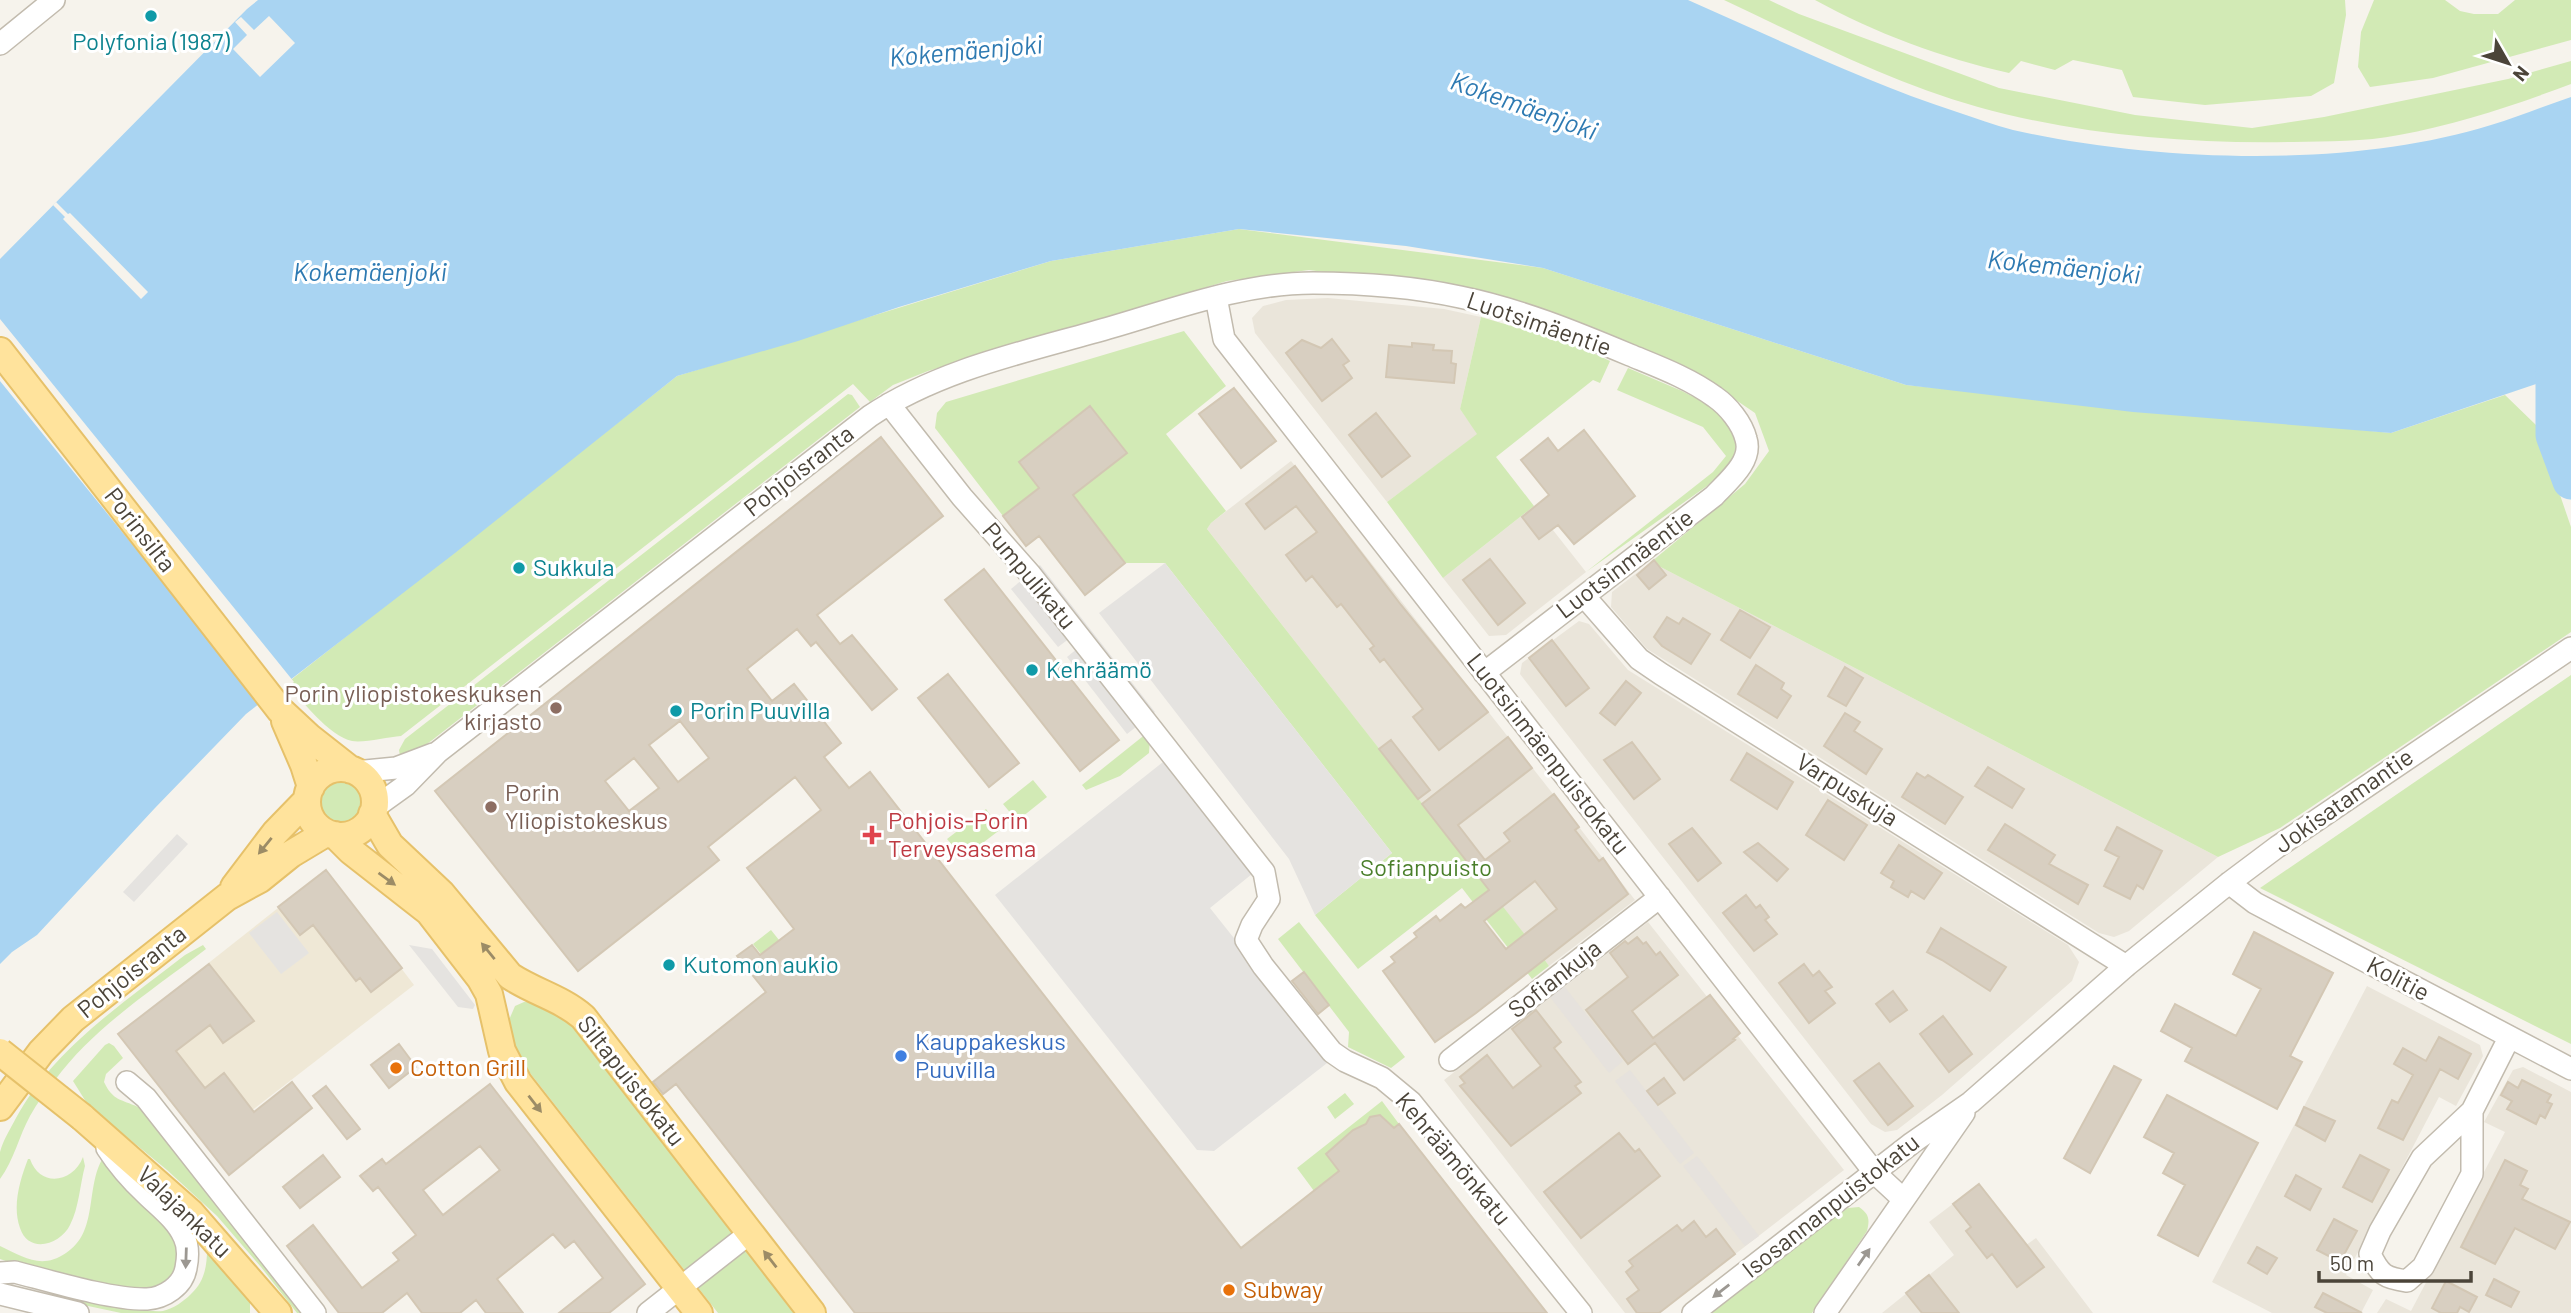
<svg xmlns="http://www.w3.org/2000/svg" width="2571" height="1313" viewBox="0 0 2571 1313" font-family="Barlow,sans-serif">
	<rect width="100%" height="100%" fill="#f6f3ec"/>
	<path fill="#eae5da" d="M1328,298L1444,309L1481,317L1460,409L1478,434L1387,502L1255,333L1252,318L1263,306L1286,300Z
		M1291,461L1579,827L1635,900L1549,966L1207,529L1211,523Z
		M1534,506L1586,572L1506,635L1489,636L1443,578Z
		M1651,562L2218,857L2129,931L2114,937L2099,933L1647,649L1611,607L1612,592Z
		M1579,621L1589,624L1628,670L2068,945L2079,962L2072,981L1942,1095L1897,1130L1885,1132L1871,1124L1520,674L1522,663Z
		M1648,922L1844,1170L1659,1313H1625L1444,1080Z
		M2367,986L2480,1045L2483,1056L2456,1106L2439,1097L2346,1275L2373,1290L2361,1313H2272L2212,1282Z
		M2523,1067L2571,1092V1313H2377L2386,1299L2411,1311L2505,1132L2484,1122L2513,1070Z
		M1979,1184L2026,1245L2036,1238L2093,1313H1882L1954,1255L1929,1222Z"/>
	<path fill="#e6e2dd" d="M1564,986L1623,1061L1609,1073L1550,997Z
		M1630,1070L1694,1153L1680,1164L1615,1081Z
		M1697,1156L1759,1236L1745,1246L1683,1166Z"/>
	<path fill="#efe8d6" d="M326,870L414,985L207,1145L120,1033Z"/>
	<path fill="#d2eab5" d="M1724,0H1769L1799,14L1999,88L2135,115L2252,128L2324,117L2508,79L2571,61V84C2515,105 2458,124 2399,135C2364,142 2328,141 2293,142C2188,144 2079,135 1978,107C1890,82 1807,39 1724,0Z
		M1815,0H2345L2346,15L2334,83L2311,96L2205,105L2133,97L2122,70L2073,60L2055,70L2021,61L2009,73C1942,58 1875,33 1815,0Z
		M2374,0H2445L2460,11L2474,14H2498L2515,0H2571V40L2433,78L2370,87L2358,67L2361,32Z
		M1239,229L1543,268L1906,385L2391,433L2505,395L2536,425L2571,527V632L2280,828L2218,857L1651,562L1745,484L1769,451L1755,413L1702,377L1486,293L1309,270L1227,281L928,371L893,385L870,402L853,384L401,736C388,737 364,743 352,741C329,736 301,700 287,683L677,376L1051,261Z
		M1481,317L1576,345L1610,361L1600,383L1593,380L1496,457L1534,506L1443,578L1387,502L1477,434L1460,409Z
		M1184,331L1226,386L1166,434L1226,511L1211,523L1207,529L1544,959L1549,966L1532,979L1462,888L1358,969L1315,915L1392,853L1165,563H1125L1073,495L1089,407L1019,462L1039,488L1003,516L935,428L937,413L946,402Z
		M1628,368L1682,391L1713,407L1728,423L1736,445L1734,455L1726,469L1707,486L1586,572L1713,472L1726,456L1703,427L1617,390Z
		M848,394L852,395L860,407L431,741L416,751L400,756L399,750L405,739Z
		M2571,675V1044L2260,888Z
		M1147,733L1150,737L1149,753L1120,776L1086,790L1082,785Z
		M318 802a22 22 0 1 1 44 0a22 22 0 1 1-44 0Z
		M1033,780L1047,797L1017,821L1003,804Z
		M986,809L1001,829L963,858L947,839Z
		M1299,922L1405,1057L1391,1068L1348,1047L1349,1032L1278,939Z
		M771,930L779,940L761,954L753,944Z
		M203,945L206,949C154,989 94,1027 55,1080C46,1091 37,1103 30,1116C19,1136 14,1160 0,1179C0,1170 0,1160 0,1152C3,1140 11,1128 16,1118C55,1047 124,1003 185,955Z
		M524,1002L547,1003L575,1020L576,1032L795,1313H718L530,1073L520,1070L506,1027L515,1006Z
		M109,1043L114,1046L123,1058L106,1074L104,1082C113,1101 121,1099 138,1107C143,1109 148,1114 153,1118L305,1313H297L261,1267L217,1216L167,1170L88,1105L73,1081L105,1045Z
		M1345,1093L1354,1104L1335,1119L1327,1107Z
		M1382,1101L1399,1124L1314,1191L1297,1168Z
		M83,1157L85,1166C80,1184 79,1208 70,1225C61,1244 29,1255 20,1228C12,1206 20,1180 28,1159H30C40,1188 73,1183 83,1157Z
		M103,1158L178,1240V1262L172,1277L161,1287L144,1291L124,1290L29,1269L0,1259V1246C24,1257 41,1270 66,1253C99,1232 85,1187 103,1158Z
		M1859,1207C1869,1214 1870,1219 1867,1231L1812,1313H1711L1835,1216L1848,1208Z
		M207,1250L250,1302V1313H121L60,1300L62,1295C86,1300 141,1313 163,1311C174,1308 183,1302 191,1294C204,1282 207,1267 207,1250Z"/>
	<path fill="#e5e3e0" d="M1165,563L1392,853L1315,915L1289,859L1099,613Z
		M1040,565L1155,712L1127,734L1067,657L1078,648L1070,638L1058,647L1011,589Z
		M1163,762L1252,874L1210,908L1331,1060L1214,1151L1197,1150L995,895Z
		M177,834L188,844L134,902L123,892Z
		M277,912L309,953L281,974L249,933Z
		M409,945L432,949L475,1005L473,1009L458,1007Z"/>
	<path fill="#a9d4f2" d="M258,0H1688C1777,39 1865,82 1957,112C1976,118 1994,125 2013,130C2157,162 2349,169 2491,125C2518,117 2544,106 2571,97V367L2554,378L2391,433L2133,412L1906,385L1543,268L1406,246L1239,229L1051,261L899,307L798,341L677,376L455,553L246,714L155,808L37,935L12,952L0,964V259L247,9Z"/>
	<path fill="#f6f3ec" d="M269,16L295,43L260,77L233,49L247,35L235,22L241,17L254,30Z
		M56,202L68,214L70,213L148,292L141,299L63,219L65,217L53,205Z
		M0,319L294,682L263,706L0,381Z"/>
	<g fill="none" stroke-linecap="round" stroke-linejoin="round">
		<path stroke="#a9d4f2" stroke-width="37" d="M2571,289L2557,318L2554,378V435L2571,481"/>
	</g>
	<path fill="#d8cfc1" stroke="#d3c7b4" stroke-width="2" fill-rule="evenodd" d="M1332,339L1349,361L1343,365L1352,378L1322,401L1286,353L1302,340L1321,348Z
		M1412,343L1434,345L1433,350L1452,351L1451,363L1456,364L1454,383L1386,377L1389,345L1412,347Z
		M1234,388L1276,441L1241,468L1199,414Z
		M1090,406L1127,453L1073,495L1125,563L1085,595L1039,536L1026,546L1003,516L1039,488L1019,462Z
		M1376,413L1410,456L1382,477L1349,435Z
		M1584,430L1635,496L1574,544L1558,525L1539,539L1522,517L1549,495L1521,460L1548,438L1558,451Z
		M881,437L943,516L817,615L840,644L852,635L897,689L872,710L816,642L811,646L797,629L747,669L772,701L794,684L841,743L824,757L849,788L870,772L1241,1248L1339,1171L1326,1154L1353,1130L1366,1124L1370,1117L1380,1115L1394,1128L1399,1124L1547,1313H855L676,1084L663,1094L653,1082L766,992L737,956L752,945L760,955L794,929L747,868L821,810L795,777L708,847L719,860L578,971L435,791ZM680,721L709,758L678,782L649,745ZM634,758L659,788L629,811L605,781Z
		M1295,466L1401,605L1488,712L1439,750L1413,717L1423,709L1384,659L1380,662L1370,649L1374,646L1341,604L1337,607L1312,576L1306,581L1286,555L1317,532L1296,506L1265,529L1246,504Z
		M1490,559L1525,603L1498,625L1463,580Z
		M1654,560L1666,575L1649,589L1637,575Z
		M984,569L1119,740L1080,771L945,600Z
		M1740,610L1770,627L1750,658L1721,640Z
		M1667,617L1679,624L1683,618L1710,634L1691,664L1662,646L1654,637Z
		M1552,640L1589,688L1566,706L1529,658Z
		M1756,665L1784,683L1781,689L1791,696L1777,718L1738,694Z
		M1845,667L1863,678L1846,706L1828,696Z
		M948,674L1019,763L989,787L918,698Z
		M1626,681L1641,693L1615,725L1600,713Z
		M1845,713L1860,722L1854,731L1882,749L1866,774L1824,746Z
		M1508,737L1532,768L1458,825L1485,860L1510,841L1504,833L1554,794L1579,827L1575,830L1599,861L1603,858L1628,894L1476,1013L1435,1042L1383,971L1395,962L1391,957L1417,937L1414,933L1436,916L1440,921L1461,904L1465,908L1489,890L1422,804ZM1535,881L1557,909L1506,949L1484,921Z
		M1391,740L1430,790L1418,799L1379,749Z
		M1632,742L1660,779L1634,799L1604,760Z
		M1747,753L1793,782L1777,809L1731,780Z
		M1988,767L2024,789L2012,808L1975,786Z
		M1917,773L1925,778L1928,775L1963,797L1945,824L1902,797Z
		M1828,800L1867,825L1844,860L1806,835Z
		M2005,824L2055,855L2049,864L2088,885L2078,904L1988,850Z
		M2117,827L2162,851L2143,889L2137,885L2130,899L2104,886L2119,857L2105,850Z
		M1692,828L1721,863L1698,881L1669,844Z
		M1758,843L1788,869L1777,881L1744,852Z
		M1899,845L1942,873L1924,899L1911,891L1908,897L1891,887L1894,881L1881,873Z
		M326,870L402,968L371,992L360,978L356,981L313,925L300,935L278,907Z
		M1746,895L1756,908L1760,905L1769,917L1765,920L1777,934L1754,951L1723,913Z
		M1941,928L2006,967L1990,991L1942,960L1927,952Z
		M2254,932L2333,973L2290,1056L2302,1062L2277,1109L2185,1061L2192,1048L2161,1031L2175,1004L2236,1036L2261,989L2233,974Z
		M1637,937L1643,944L1646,942L1656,955L1660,952L1678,975L1632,1011L1653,1038L1710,995L1740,1033L1733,1039L1735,1040L1684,1080L1655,1043L1628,1064L1586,1010L1628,977L1610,953L1625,941L1628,944Z
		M209,964L254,1021L223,1043L210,1025L176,1051L205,1088L224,1073L254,1112L292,1082L312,1108L229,1175L118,1034Z
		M1804,964L1813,976L1819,971L1832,987L1825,991L1835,1003L1809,1023L1779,983Z
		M1304,972L1329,1005L1318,1014L1292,981Z
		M1893,991L1907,1010L1890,1022L1876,1004Z
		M1536,1010L1561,1042L1554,1048L1581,1082L1575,1086L1581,1093L1511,1146L1460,1086L1465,1083L1460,1077L1487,1055L1513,1088L1541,1066L1512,1029Z
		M1943,1016L1972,1054L1949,1072L1920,1034Z
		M2439,1037L2471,1054L2458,1079L2440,1069L2403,1140L2378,1128L2392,1100L2398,1103L2413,1075L2394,1064L2403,1048L2426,1061Z
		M399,1044L416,1067L389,1088L371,1065Z
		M1879,1063L1913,1106L1888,1125L1854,1081Z
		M2114,1066L2141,1080L2090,1173L2064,1158Z
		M1664,1078L1675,1093L1658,1105L1647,1091Z
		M2522,1080L2551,1095L2547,1102L2552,1104L2545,1118L2540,1115L2536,1124L2507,1109L2512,1101L2501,1095L2508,1082L2518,1088Z
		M490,1084L645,1284L609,1313H559L603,1278L574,1241L565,1248L553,1234L497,1279L523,1313H486L476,1300L460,1313H422L407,1293L382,1313H339L287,1246L313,1225L362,1288L399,1260L393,1253L416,1235L378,1187L373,1191L360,1176L382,1159L386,1164ZM480,1146L500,1170L443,1215L423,1190Z
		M326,1086L360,1129L347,1139L313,1096Z
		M2167,1095L2258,1143L2198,1256L2158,1235L2185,1185L2163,1173L2174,1153L2144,1137Z
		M2304,1107L2335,1121L2325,1141L2296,1125Z
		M1619,1133L1635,1152L1639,1149L1660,1176L1581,1238L1544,1192Z
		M323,1155L340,1177L300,1208L283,1187Z
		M2360,1155L2389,1170L2372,1202L2343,1187Z
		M2505,1160L2527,1171L2520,1185L2528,1189L2522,1199L2570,1222L2555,1249L2515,1228L2495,1264L2461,1247Z
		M2296,1175L2321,1189L2310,1210L2285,1196Z
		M1979,1184L2044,1267L2017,1287L1992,1254L1987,1258L1966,1231L1971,1227L1953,1204Z
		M2334,1219L2357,1231L2340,1262L2317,1250Z
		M1694,1221L1706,1237L1716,1229L1735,1254L1659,1313H1637L1627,1299L1639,1290L1626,1272L1633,1266L1629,1261L1677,1225L1682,1231Z
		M2257,1247L2277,1258L2267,1274L2248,1263Z
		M1929,1275L1959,1313H1922L1906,1293Z
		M2494,1279L2519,1292L2511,1307L2486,1295Z
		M2446,1281L2477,1297L2469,1312L2460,1307L2457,1313H2441L2432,1308Z
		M2323,1293L2362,1313H2327L2315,1307Z"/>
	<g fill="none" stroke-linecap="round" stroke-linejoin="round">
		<defs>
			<path id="minor" d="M0,44L54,0
				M1216,297L1224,339L1875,1173L1903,1199
				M889,404L962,497L1030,574L1264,872L1269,899L1252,925L1246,940L1263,966L1332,1052L1345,1061L1382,1078L1411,1102L1581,1313
				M1584,596L1639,659L1661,674L2126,966
				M355,772L396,768L433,754
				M374,808L406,785L438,752L870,416C942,368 1030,351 1112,327C1177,308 1244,283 1313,283C1359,283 1414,287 1460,297C1519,309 1575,332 1630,355C1659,367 1689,378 1715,397C1728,406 1742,423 1746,439C1753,461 1728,481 1714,496L1484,673
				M2229,883L2255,903L2571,1069
				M1450,1060L1660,897
				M127,1082L146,1098L315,1313
				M2472,1111L2422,1158L2380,1231L2370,1254C2380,1275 2385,1278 2407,1281L2423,1267L2472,1174V1111L2509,1038
				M0,1273L15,1272C50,1281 112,1300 147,1299C164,1298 183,1286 186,1268C188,1258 189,1247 184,1237C176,1219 159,1207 145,1193C130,1179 118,1165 107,1148
				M0,1294L78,1313
				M648,1313L750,1233
				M1693,1313L1912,1143L1971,1102L2126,966L2229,883L2277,847L2571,648
				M1825,1313L1964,1113"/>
			<path id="major" d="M0,351L280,710L309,737L351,770
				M285,721L304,765L311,787
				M307 802a34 34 0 1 1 68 0a34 34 0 1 1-68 0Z
				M372,814L390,845L442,894L510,976C534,992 561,998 583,1017L812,1313
				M335,835L351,851L429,912L480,978L489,994L502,1051L518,1082L699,1313
				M234,887L275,833L307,800
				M0,1107L41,1052L73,1019L227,897L260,879L291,854L326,833
				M82,1117L191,1213L278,1313"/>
		</defs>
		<use href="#minor" stroke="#c2bbae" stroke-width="24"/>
		<use href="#major" stroke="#e6c16a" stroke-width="30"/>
		<use href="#minor" stroke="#fff" stroke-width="21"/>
		<use href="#major" stroke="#ffe39c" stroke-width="26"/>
		<defs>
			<path id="major-bridge" d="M0,1052L82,1117"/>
		</defs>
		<use href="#major-bridge" stroke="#e6c16a" stroke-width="30" stroke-linecap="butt"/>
		<use href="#major-bridge" stroke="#ffe39c" stroke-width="26"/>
	</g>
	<defs><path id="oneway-solid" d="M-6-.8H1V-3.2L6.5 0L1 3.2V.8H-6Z" transform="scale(1.75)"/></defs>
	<g fill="#9c8c66">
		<use href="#oneway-solid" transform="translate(265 846) rotate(129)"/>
		<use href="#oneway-solid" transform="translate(387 879) rotate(36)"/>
		<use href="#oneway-solid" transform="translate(488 951) rotate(-129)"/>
		<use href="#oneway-solid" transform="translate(535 1104) rotate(52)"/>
		<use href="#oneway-solid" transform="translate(770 1259) rotate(-128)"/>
	</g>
	<g fill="#9c9892">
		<use href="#oneway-solid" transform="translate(1864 1257) rotate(-55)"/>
		<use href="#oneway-solid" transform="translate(186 1258) rotate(92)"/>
		<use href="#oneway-solid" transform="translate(1721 1291) rotate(142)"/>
	</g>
	<g fill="#0f9aa8" stroke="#fff" stroke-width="2.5">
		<circle cx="151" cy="16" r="7"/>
		<circle cx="519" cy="568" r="7"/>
		<circle cx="1032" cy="670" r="7"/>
		<circle cx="676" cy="711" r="7"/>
		<circle cx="669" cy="965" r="7"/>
	</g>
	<g fill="#8d6e63" stroke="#fff" stroke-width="2.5">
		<circle cx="556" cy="708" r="7"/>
		<circle cx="491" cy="807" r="7"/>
	</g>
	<path fill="#e0444e" stroke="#fff" stroke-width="2.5" d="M868.5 824.5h7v7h7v7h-7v7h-7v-7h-7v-7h7z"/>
	<circle fill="#3f7fe0" stroke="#fff" stroke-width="2.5" cx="901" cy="1056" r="7"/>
	<g fill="#e8710a" stroke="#fff" stroke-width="2.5">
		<circle cx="396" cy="1068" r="7"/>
		<circle cx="1229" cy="1290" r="7"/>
	</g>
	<g text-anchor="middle" stroke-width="6" stroke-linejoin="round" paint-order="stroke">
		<g font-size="24" fill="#0d838f" stroke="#fff" text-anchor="start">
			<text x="151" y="50" text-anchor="middle">Polyfonia (1987)</text>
			<text x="533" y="576">Sukkula</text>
			<text x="1046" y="678">Kehräämö</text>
			<text x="690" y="719">Porin Puuvilla</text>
			<text x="683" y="973">Kutomon aukio</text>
		</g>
		<g font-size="24" fill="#4b4439" stroke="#fff">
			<text transform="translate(1539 324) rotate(19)" y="8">Luotsimäentie</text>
			<text transform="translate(799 471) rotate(-38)" y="8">Pohjoisranta</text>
			<text transform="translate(140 530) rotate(52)" y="8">Porinsilta</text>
			<text transform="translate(1625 564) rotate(-37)" y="8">Luotsinmäentie</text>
			<text transform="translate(1029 576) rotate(50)" y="8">Pumpulikatu</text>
			<text transform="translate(1548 754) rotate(52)" y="8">Luotsinmäenpuistokatu</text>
			<text transform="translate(1847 790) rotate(32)" y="8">Varpuskuja</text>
			<text transform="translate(2344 801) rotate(-35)" y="8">Jokisatamantie</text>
			<text transform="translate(132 972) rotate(-39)" y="8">Pohjoisranta</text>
			<text transform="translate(1555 979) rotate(-38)" y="8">Sofiankuja</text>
			<text transform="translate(2398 979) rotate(28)" y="8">Kolitie</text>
			<text transform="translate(631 1081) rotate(52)" y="8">Siltapuistokatu</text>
			<text transform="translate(1453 1159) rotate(50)" y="8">Kehräämönkatu</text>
			<text transform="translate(1831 1206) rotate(-38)" y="8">Isosannanpuistokatu</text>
			<text transform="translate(184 1212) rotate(44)" y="8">Valajankatu</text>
		</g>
		<g font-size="24" fill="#785e54" stroke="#fff" text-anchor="end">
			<text x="542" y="702">Porin yliopistokeskuksen<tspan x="542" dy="28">kirjasto</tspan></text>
			<text x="505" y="801" text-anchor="start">Porin<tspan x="505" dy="28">Yliopistokeskus</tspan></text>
		</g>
		<g font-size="24" fill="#be3a42" stroke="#fff" text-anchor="start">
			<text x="888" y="829">Pohjois-Porin<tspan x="888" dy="28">Terveysasema</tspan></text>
		</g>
		<g font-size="24" fill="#4a7f2a" stroke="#fff">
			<text x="1426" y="876">Sofianpuisto</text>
		</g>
		<g font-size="24" fill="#366cbe" stroke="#fff" text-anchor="start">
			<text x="915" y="1050">Kauppakeskus<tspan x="915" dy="28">Puuvilla</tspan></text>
		</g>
		<g font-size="24" fill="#c56008" stroke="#fff" text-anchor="start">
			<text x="410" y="1076">Cotton Grill</text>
			<text x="1243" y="1298">Subway</text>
		</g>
		<g font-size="26" font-style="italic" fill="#2e7ab2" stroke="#fff">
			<text transform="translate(966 51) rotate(-5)" y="9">Kokemäenjoki</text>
			<text transform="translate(1524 106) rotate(20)" y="9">Kokemäenjoki</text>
			<text transform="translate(2064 267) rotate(6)" y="9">Kokemäenjoki</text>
			<text x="370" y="281">Kokemäenjoki</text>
		</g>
	</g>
	<g transform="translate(2508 63) rotate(129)" stroke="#ffffff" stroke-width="5" paint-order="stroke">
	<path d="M0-5L12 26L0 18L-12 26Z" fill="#4b4439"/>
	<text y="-10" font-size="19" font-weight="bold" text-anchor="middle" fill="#4b4439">N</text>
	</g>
	<path d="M2319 1271v10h152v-10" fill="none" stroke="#4b4439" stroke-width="3.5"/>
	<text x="2330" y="1271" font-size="21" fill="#4b4439" stroke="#ffffff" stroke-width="5" paint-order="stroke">50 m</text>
</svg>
